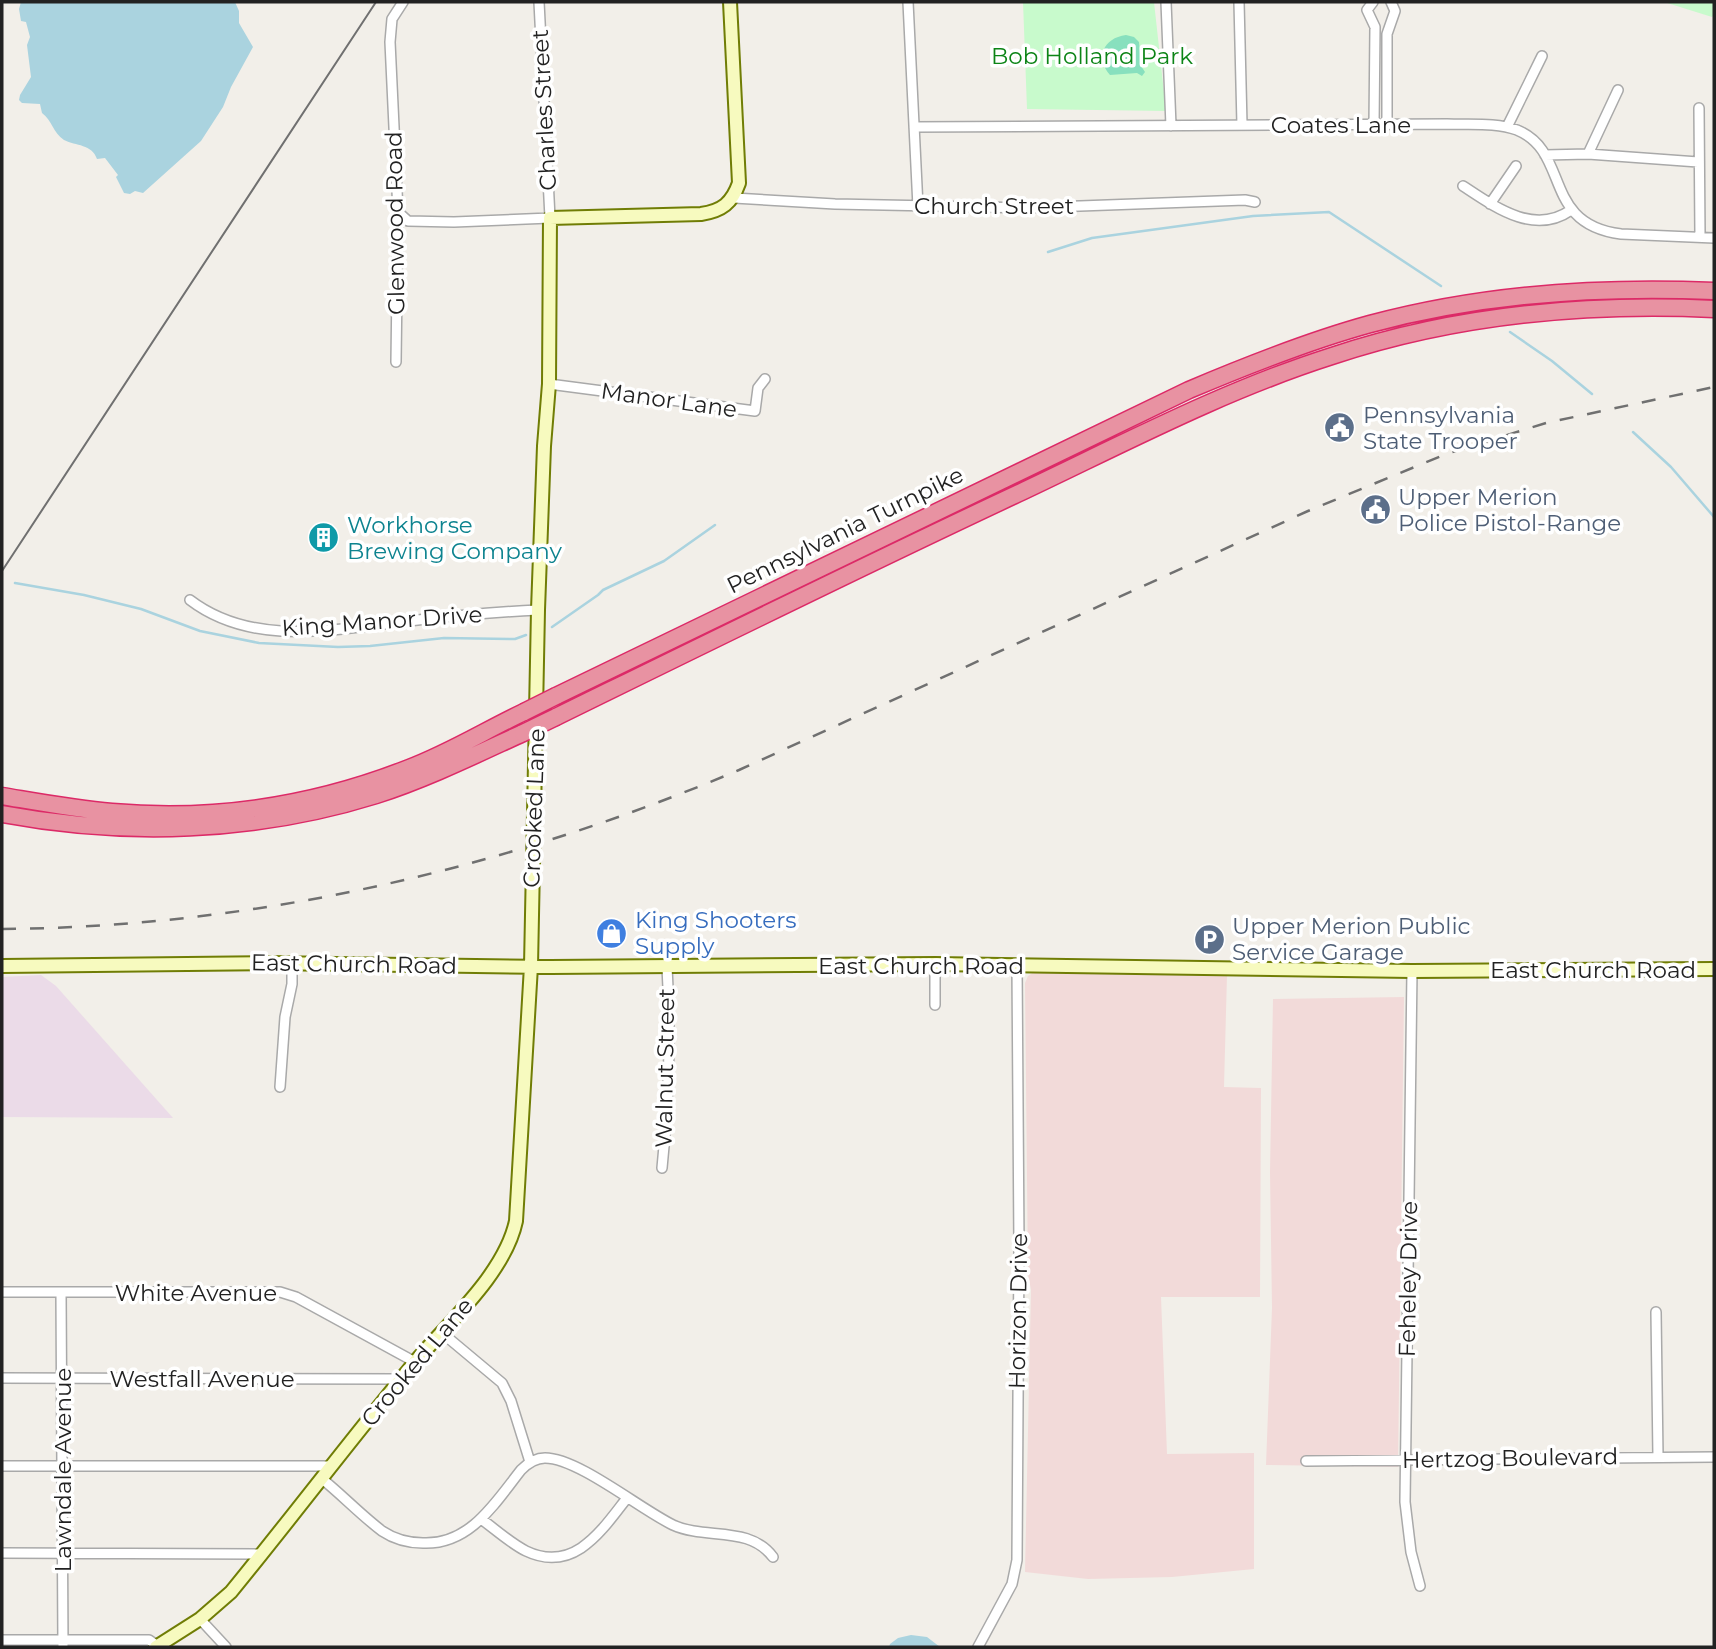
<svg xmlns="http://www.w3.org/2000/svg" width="1716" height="1649" viewBox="0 0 1716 1649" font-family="Montserrat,sans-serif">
	<rect width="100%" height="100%" fill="#f2efe9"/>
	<path fill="#f2dad9" d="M1034,972L1227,975L1224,1087L1261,1088L1260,1297H1161L1167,1454L1254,1453V1569L1172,1577L1088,1579L1025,1572L1031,1290L1028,1274L1025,983L1028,976Z
		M1404,997L1398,1467L1266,1465L1272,1308L1270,1172L1273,999Z"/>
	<path fill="#ebdbe8" d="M41,975L56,986L173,1118L2,1117V977Z"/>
	<path fill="#c8facc" d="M1023,2H1154L1166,111L1027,109Z
		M1664,2H1714V15L1712,17Z"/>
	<path fill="#88e0be" d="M1126,35L1134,37L1139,42L1141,66L1145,72L1142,76L1137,73L1110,75C1095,58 1103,38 1126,35Z"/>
	<path fill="#aad3df" d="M21,2H235L239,11V23L253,47L231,87L223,107L201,141L143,193L135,191L130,194L124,193L116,177L118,175L105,158L97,159C92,144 76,146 64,140C53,133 52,120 42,113L40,104L22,103L19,100L20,95L31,77L27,45L30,37L26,22L21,21L19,9Z
		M911,1635L927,1637L940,1647H889L890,1644L898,1638Z"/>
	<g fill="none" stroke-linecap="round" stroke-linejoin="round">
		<path stroke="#aad3df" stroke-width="2.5" d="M1048,252L1092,238L1253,216L1329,212L1441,286
			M1510,332L1552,361L1592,394
			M1633,432L1671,467L1714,517
			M15,583L84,595L141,609L200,631L259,643L338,647L370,646L444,638L515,639L526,635
			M552,627L598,595L603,590L664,561L715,525"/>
		<defs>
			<path id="street" d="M908,2L918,207
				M1166,2L1171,126
				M1239,2L1242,125
				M1373,2L1367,10L1375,27L1374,125
				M1699,108L1700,237
				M1387,125V34L1395,11L1391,2
				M914,127L1447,124C1470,125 1496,122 1517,130C1571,152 1541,224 1621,234L1714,238
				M1507,127L1542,56
				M1588,154L1618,90
				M1545,155L1588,154L1698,162
				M1463,186C1495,207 1534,236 1571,210
				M734,198L835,204L1025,208L1245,200L1255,202
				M1490,204L1516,166
				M398,212L408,221L454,222L550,218L539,2
				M396,362L398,212L390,42L392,19L403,2
				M549,384L755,411L758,388L765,379
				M190,600C253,648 336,629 409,621C452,616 495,612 538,610
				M1412,971L1405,1502L1411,1552L1420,1586
				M935,1005V964
				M280,1087L285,1017L292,984V963
				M662,1168C669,1101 671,1035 667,967
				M2,1292H280L296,1297L415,1362
				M61,1292L63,1647
				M1656,1312L1658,1457
				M441,1332L502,1383L511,1401L530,1462
				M2,1378L401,1379
				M1306,1461L1714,1457
				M2,1466H331
				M321,1478C342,1495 361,1515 382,1531C394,1539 408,1543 423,1543C470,1545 495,1503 521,1470C528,1463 535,1458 545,1458C578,1458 640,1509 673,1525C706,1540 749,1525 773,1557
				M481,1519C495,1529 510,1543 526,1551C574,1574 602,1530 627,1498
				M2,1553L261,1554
				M200,1619L226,1647
				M2,1640H149L159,1647
				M978,1647L1012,1584L1017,1560L1019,1246L1017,966"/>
			<path id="secondary" d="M2,966L268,963L551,967L935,964L1412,971L1714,969
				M156,1647L200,1619L231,1592C293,1516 352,1438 415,1362C449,1322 505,1273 516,1221L531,966L538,610L544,446L549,384L550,218L701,214C722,211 732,203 739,183L730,2"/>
			<path id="highway" d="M556,696L1189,390C1248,365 1308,341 1370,324C1482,294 1598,286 1714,291
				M556,717C709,642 863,566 1017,494C1121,445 1222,391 1332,356C1455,315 1585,303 1714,309
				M2,796C38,802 75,809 112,812C214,821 315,805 409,768C449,753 486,730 524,712
				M2,814C126,837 254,833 376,795C426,779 475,755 523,733"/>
		</defs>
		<use href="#street" stroke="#a9a9a9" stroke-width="12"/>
		<use href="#secondary" stroke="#707d05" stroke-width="16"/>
		<use href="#highway" stroke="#dc2a67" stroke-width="19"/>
		<use href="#street" stroke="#fff" stroke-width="9"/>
		<use href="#secondary" stroke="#f7fabf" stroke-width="12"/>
		<use href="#highway" stroke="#e892a2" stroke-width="16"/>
		<path stroke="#707070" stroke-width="2" d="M2,571L376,2"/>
		<path stroke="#707070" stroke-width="2.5" stroke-dasharray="14 14" stroke-linecap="butt" d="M2,929C257,927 505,869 739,770L1308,511L1446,454L1546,423L1714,387"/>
		<defs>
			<path id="highway-bridge" d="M524,712L556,696
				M523,733L556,717"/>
		</defs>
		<use href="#highway-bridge" stroke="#dc2a67" stroke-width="19" stroke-linecap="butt"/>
		<use href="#highway-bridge" stroke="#e892a2" stroke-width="16"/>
	</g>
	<defs>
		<symbol id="civic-disc" viewBox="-11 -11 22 22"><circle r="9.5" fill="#5c6f8a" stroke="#fff"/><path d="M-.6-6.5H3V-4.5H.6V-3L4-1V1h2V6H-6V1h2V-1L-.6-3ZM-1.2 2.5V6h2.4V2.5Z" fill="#fff"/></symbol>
		<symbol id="building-disc" viewBox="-11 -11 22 22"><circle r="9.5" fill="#0f9aa8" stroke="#fff"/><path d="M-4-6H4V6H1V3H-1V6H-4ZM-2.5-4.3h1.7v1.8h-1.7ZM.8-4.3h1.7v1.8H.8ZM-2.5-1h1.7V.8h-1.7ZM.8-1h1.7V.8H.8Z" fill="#fff"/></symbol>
		<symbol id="shop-disc" viewBox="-11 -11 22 22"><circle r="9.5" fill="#3f7fe0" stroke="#fff"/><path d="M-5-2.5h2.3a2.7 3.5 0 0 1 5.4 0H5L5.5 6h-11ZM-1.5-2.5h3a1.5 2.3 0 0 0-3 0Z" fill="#fff"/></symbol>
		<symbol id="parking-disc" viewBox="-11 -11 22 22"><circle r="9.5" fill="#5c6f8a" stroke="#fff"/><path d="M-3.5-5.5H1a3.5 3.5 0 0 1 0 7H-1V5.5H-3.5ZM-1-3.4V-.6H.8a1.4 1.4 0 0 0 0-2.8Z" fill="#fff"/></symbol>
	</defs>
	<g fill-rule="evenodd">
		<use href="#civic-disc" x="1322" y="410" width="35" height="35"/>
		<use href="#civic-disc" x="1358" y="492" width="35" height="35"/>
		<use href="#building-disc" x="306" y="520" width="35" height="35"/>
		<use href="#shop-disc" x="594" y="916" width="35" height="35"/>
		<use href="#parking-disc" x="1192" y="922" width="35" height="35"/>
	</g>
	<g text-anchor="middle" stroke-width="7" stroke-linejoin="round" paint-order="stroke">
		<g font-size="23" fill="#0c8416" stroke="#fff">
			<text x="1092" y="64">Bob Holland Park</text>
		</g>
		<g font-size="23" fill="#222" stroke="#fff">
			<text transform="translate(544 110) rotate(-93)" y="8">Charles Street</text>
			<text x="1341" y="133">Coates Lane</text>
			<text x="994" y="214">Church Street</text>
			<text transform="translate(395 223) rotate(-91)" y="8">Glenwood Road</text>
			<text transform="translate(669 400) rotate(8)" y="8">Manor Lane</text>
			<text transform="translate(845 530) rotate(-26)" y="8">Pennsylvania Turnpike</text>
			<text transform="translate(382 621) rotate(-4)" y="8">King Manor Drive</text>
			<text transform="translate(534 808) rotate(-88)" y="8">Crooked Lane</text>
			<text transform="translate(354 964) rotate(1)" y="8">East Church Road</text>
			<text x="921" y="974">East Church Road</text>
			<text x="1593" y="978">East Church Road</text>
			<text transform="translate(665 1068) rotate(-89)" y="8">Walnut Street</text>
			<text transform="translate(1408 1279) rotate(-89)" y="8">Feheley Drive</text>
			<text x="196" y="1301">White Avenue</text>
			<text transform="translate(1018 1311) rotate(-89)" y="8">Horizon Drive</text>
			<text transform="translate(417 1362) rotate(-50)" y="8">Crooked Lane</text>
			<text x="202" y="1387">Westfall Avenue</text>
			<text transform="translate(1510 1458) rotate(-1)" y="8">Hertzog Boulevard</text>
			<text transform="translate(63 1470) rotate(-90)" y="8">Lawndale Avenue</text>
		</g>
		<g font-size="23" fill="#4e5e75" stroke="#fff" text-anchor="start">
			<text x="1363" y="423">Pennsylvania<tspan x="1363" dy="26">State Trooper</tspan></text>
			<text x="1398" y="505">Upper Merion<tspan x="1398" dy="26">Police Pistol-Range</tspan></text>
			<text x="1232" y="934">Upper Merion Public<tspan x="1232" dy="26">Service Garage</tspan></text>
		</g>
		<g font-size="23" fill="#0d838f" stroke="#fff" text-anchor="start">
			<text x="347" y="533">Workhorse<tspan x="347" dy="26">Brewing Company</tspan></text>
		</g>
		<g font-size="23" fill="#366cbe" stroke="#fff" text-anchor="start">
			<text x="635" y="928">King Shooters<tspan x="635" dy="26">Supply</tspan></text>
		</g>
	</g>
	<rect width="1716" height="1649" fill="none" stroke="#222222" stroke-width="7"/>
</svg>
